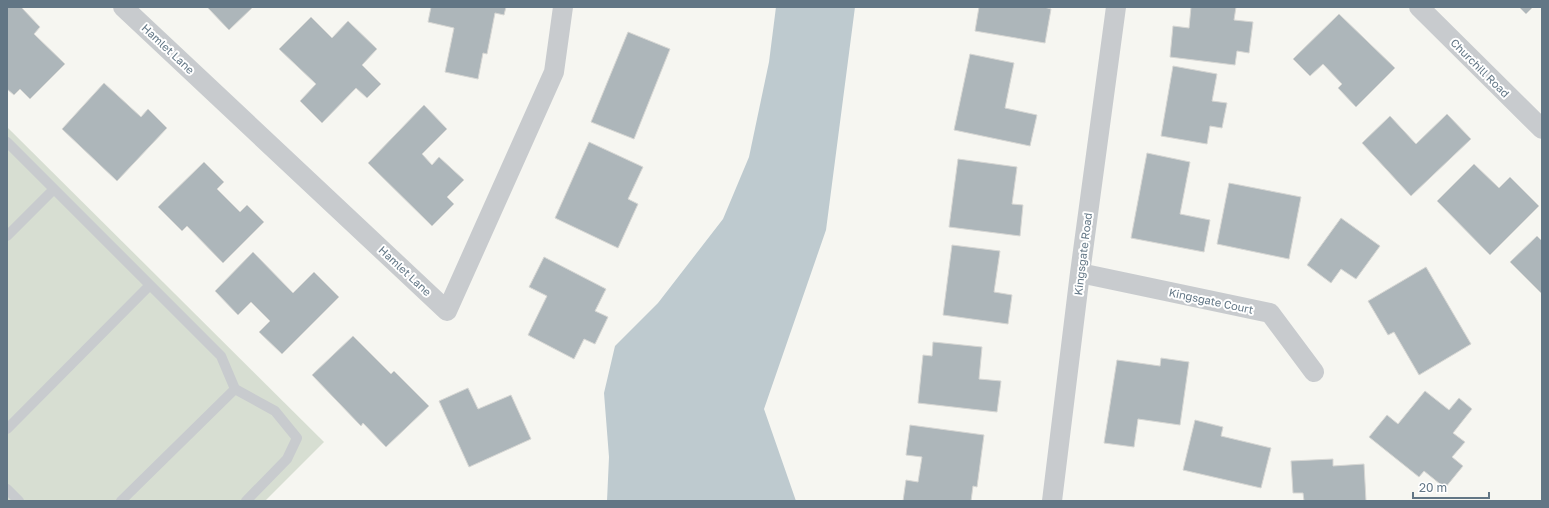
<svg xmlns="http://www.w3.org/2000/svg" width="1549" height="508" viewBox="0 0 1549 508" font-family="'Golos Text',sans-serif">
	<rect width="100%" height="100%" fill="#f6f6f1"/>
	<path fill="#d7ded2" d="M7,127L324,442L265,501H7Z"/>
	<path fill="#becacf" d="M776,7H855L826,230L764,409L796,501H607L609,457L604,393L615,346L658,303L723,219L749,157L769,62Z"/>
	<path fill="#adb6ba" stroke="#d7d7d4" d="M7,7H21L40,27L34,34L65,64L30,99L20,89L14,95L7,89Z
		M207,7H253L229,30Z
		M431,7H506L504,15L495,13L487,54L483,53L478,79L445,72L454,28L428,22Z
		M979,7H1044L1051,9L1045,43L975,31Z
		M1191,7H1236L1234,20L1253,22L1249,53L1237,51L1235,65L1170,57L1173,26L1189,28Z
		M1519,7H1533L1526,14Z
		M1339,14L1395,68L1356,107L1338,88L1342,84L1323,64L1310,76L1293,59Z
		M311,17L332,38L348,21L377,49L362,65L381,84L367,98L356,88L322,123L300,101L316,84L279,49Z
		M628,32L670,49L634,139L591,122Z
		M970,54L1014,63L1005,108L1037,115L1030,146L954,130Z
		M1173,66L1217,74L1212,101L1227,103L1222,128L1210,126L1207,144L1161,136Z
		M104,83L141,117L148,109L167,128L117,181L62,129Z
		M424,105L447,129L422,154L432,165L439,157L464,180L447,197L454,204L432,226L368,163Z
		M1447,114L1471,139L1411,196L1362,143L1390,116L1416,144Z
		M589,142L643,167L628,199L638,204L618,248L555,218Z
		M1147,153L1190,162L1180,214L1210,220L1204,252L1131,238Z
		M958,159L1017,167L1012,204L1023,205L1020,236L949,227Z
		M204,162L224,182L217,189L240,212L247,205L264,222L223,263L187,226L182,231L158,207Z
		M1474,164L1499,188L1510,177L1539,206L1490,255L1437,201Z
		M1229,183L1301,197L1289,259L1217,244Z
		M1341,218L1380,246L1356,279L1341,269L1331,283L1307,265Z
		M1537,236L1542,241V294L1510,262Z
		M952,245L1000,251L994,292L1012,295L1008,324L943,315Z
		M253,252L293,293L314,272L339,297L282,354L259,332L270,321L251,302L238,315L215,291Z
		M544,257L606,289L595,311L608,317L595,344L584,339L574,359L528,335L547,296L529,287Z
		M1426,267L1471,344L1419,375L1394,332L1388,335L1368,301Z
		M353,336L391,374L394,371L429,406L386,447L363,423L361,426L312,375Z
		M933,342L982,347L979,379L1001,381L997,412L918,403L923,355L932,356Z
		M1161,358L1189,362L1180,425L1138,419L1134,447L1104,443L1117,360L1160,366Z
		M468,388L478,409L511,395L531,439L469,467L439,401Z
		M1425,391L1449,410L1459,398L1472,409L1453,433L1465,442L1452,457L1463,466L1445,488L1424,471L1419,477L1369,437L1387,415L1398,424Z
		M1195,420L1223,427L1221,436L1271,448L1261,488L1183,470Z
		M910,425L984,435L977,487L973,486L971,501H903L906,480L918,482L922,457L906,455Z
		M1333,459V466L1364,464L1366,501H1304L1303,493H1293L1291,461Z"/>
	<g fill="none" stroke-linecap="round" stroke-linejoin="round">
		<path stroke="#c8cbce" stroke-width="10" d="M7,142L221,356L235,389L275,411L297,438L287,459L246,501
			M7,236L54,189
			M7,429L150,285
			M7,489L19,501
			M121,501L235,389"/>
		<path stroke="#c8cbce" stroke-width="20" d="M123,7L447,311L554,72L563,7
			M1419,7L1542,129
			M1080,273L1270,313L1314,372
			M1052,501L1080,273L1116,7"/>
	</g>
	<g text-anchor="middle" stroke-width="4" stroke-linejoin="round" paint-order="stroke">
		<g font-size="11" fill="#627685" stroke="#fff">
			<text transform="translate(168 49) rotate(43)" y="4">Hamlet Lane</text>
			<text transform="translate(1480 68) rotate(45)" y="4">Churchill Road</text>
			<text transform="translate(1083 254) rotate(-83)" y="4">Kingsgate Road</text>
			<text transform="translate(405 271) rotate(43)" y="4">Hamlet Lane</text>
			<text transform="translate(1211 301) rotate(12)" y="4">Kingsgate Court</text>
		</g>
	</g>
	<rect width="1549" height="508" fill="none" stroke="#627685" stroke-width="16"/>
	<path d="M1413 492v6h76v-6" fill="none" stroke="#627685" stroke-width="2"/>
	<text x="1419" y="492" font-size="12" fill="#627685" stroke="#ffffff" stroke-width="3" paint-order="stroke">20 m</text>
</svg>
